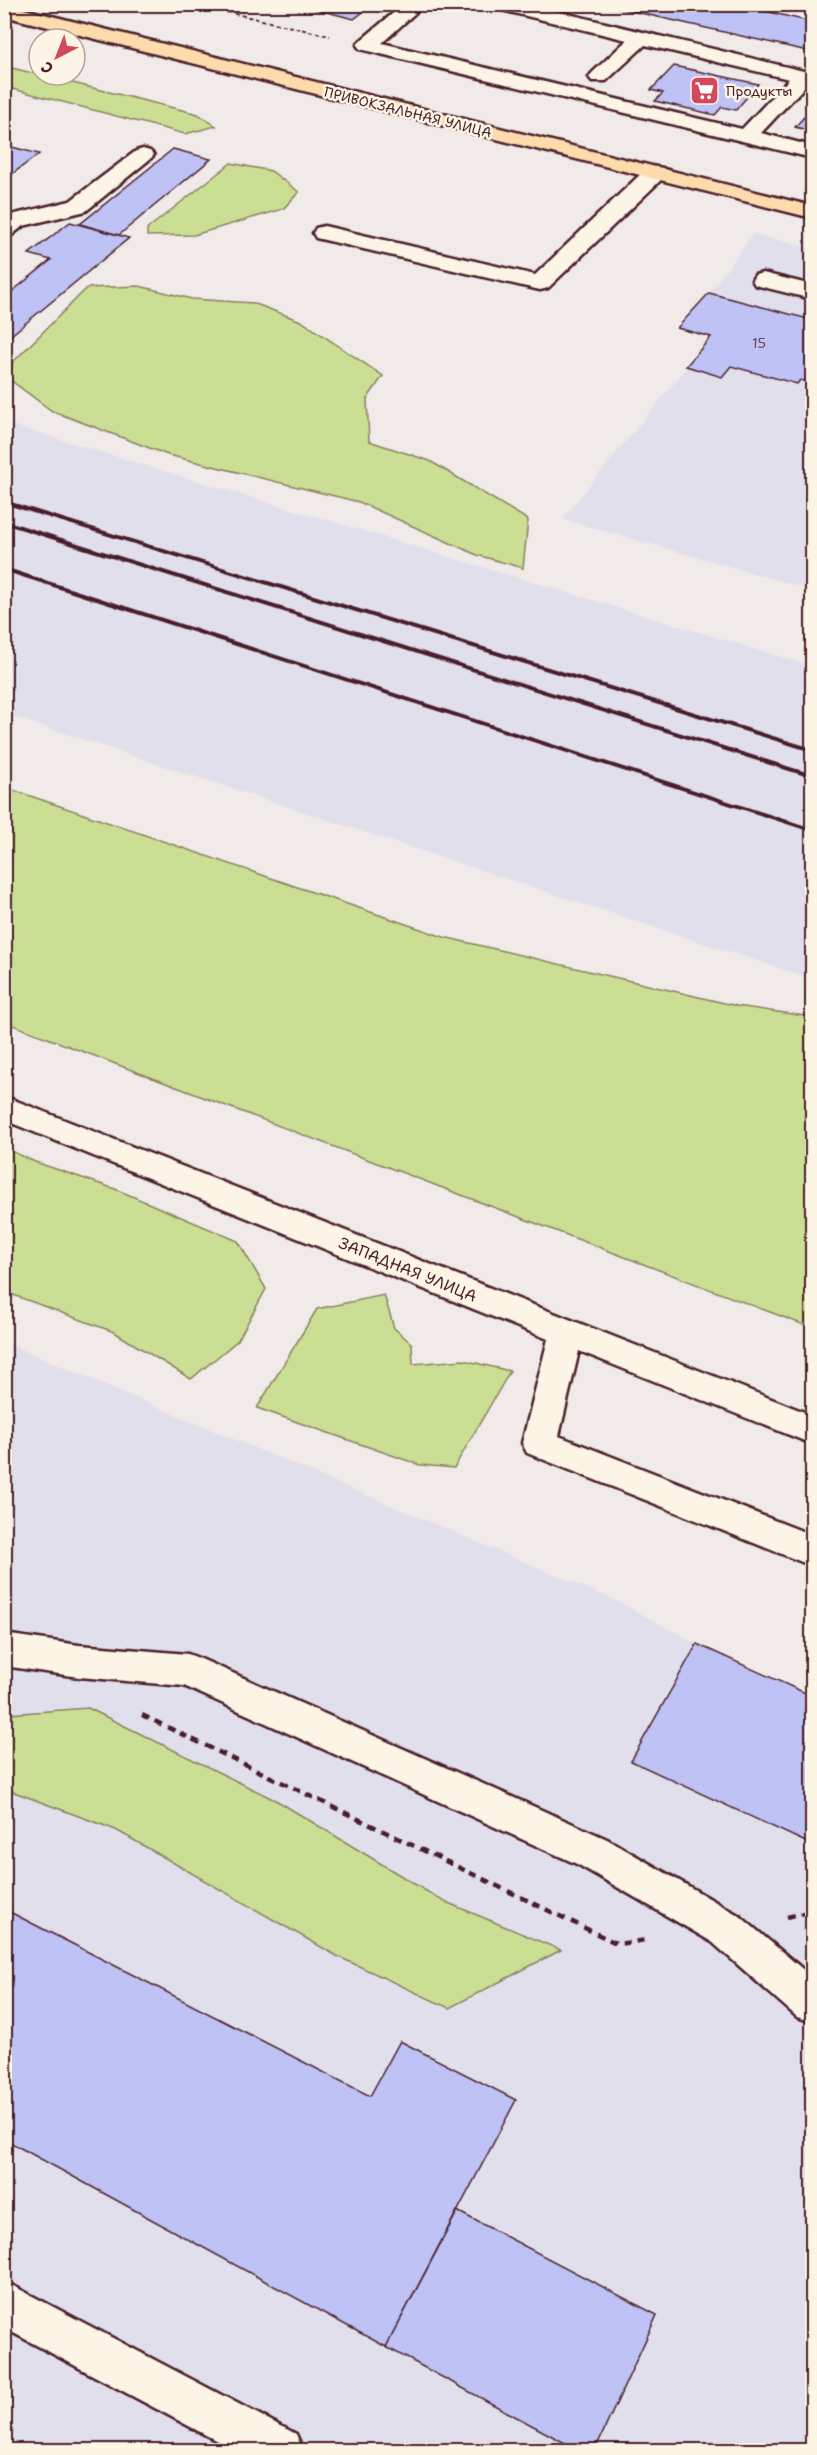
<svg xmlns="http://www.w3.org/2000/svg" width="817" height="2455" viewBox="0 0 817 2455" font-family="'Shantell Sans',sans-serif">
	<rect width="100%" height="100%" fill="#f0ebe8"/>
	<filter id="ink" filterUnits="userSpaceOnUse"><feTurbulence type="fractalNoise" baseFrequency=".0167" numOctaves="2"/><feDisplacementMap in="SourceGraphic" scale="12" xChannelSelector="R" yChannelSelector="G"/><feConvolveMatrix kernelMatrix="1 2 1 2 8 2 1 2 1" color-interpolation-filters="sRGB"/></filter>
	<g filter="url(#ink)">
		<path fill="#e1dfec" d="M753,234L812,248V590L562,519L711,338L677,328L709,293Z
			M5,423L812,666V979L5,714Z
			M4,1342L617,1601L697,1644L812,1696V2450H5Z"/>
		<path fill="#cbdf94" stroke="#8a7f60" stroke-width="1.5" d="M4,66L198,114L216,126L185,134L5,87Z
			M231,163L271,171L299,192L283,209L194,235L147,236V229Z
			M139,286L192,299L253,303L301,321L383,376L367,399L369,441L430,461L528,520L523,568L477,555L359,502L168,455L52,411L5,376V370L87,288Z
			M4,787L444,937L737,1006L812,1017V1328L5,1022Z
			M5,1148L35,1162L115,1189L238,1241L266,1289L238,1340L191,1379L114,1332L5,1292Z
			M384,1295L394,1328L412,1344L413,1364L463,1360L510,1371L454,1468L420,1465L257,1408L317,1309Z
			M88,1708L279,1802L441,1900L561,1950L449,2008L337,1956L116,1830L14,1792L5,1783V1720L9,1714Z"/>
		<path fill="#bec2f4" stroke="#4a1f2b" stroke-width="1.5" d="M295,4H373L354,19Z
			M601,4H734L812,22V52Z
			M674,66L758,84L736,110L722,107L715,115L655,101L663,93L651,90Z
			M812,108V131L795,127Z
			M4,145L39,154L4,180Z
			M173,149L211,159L119,235L80,224Z
			M70,222L129,238L4,341V298L51,260L29,254Z
			M709,293L812,320V383L800,380L797,384L731,366L722,377L686,366L711,337L677,328Z
			M697,1644L812,1696V1845L631,1761Z
			M4,1909L370,2096L400,2041L516,2100L386,2347L4,2139Z
			M457,2211L657,2315L595,2450H578L386,2347Z"/>
		<g fill="none" stroke-linecap="round" stroke-linejoin="round">
			<defs>
				<path id="minor" d="M404,4H425L382,43L742,129L789,79L645,45L606,81H592L589,77L592,73L627,40L493,8L491,4H527L812,73V85L807,84L761,133L812,146V158L360,49L357,45L360,41Z
					M143,149L150,151L154,155L150,159L86,211L23,226L12,235L4,236V219L7,216L70,201L136,151Z
					M655,167L663,168L666,173L663,178L548,288L540,290L316,238L313,233L316,228L324,226L535,275L647,168Z
					M763,273L812,285V299L755,285L752,280L755,275Z
					M4,1096L812,1415V1444L579,1351L559,1436L812,1535V1566L527,1453L522,1443L548,1339L4,1120Z
					M4,1634L79,1645L188,1654L201,1659L607,1839L740,1916L812,1977V2022L797,2017L712,1942L579,1865L184,1686L79,1677L4,1666Z
					M4,2281L296,2434L303,2450H234L4,2328Z"/>
				<path id="major" d="M4,4L812,206V218L4,16Z"/>
			</defs>
			<use href="#minor" stroke="#4a1f2b" stroke-width="5"/>
			<use href="#major" stroke="#4a1f2b" stroke-width="5"/>
			<path stroke="#4a1f2b" stroke-width="2" stroke-dasharray="4 3" stroke-linecap="butt" d="M193,4L330,36"/>
			<path stroke="#4a1f2b" stroke-width="3" stroke-dasharray="5 4" stroke-linecap="butt" d="M4,457L12,459"/>
			<path stroke="#4a1f2b" stroke-width="4.5" stroke-dasharray="8 6" stroke-linecap="butt" d="M142,1715L618,1944L646,1940
				M787,1917L812,1911"/>
			<use href="#minor" fill="#fcf5e5" fill-rule="evenodd"/>
			<use href="#major" fill="#fedbac" fill-rule="evenodd"/>
			<path stroke="#4a1f2b" stroke-width="4" d="M4,502L812,750
				M4,522L812,776
				M4,569L812,830"/>
		</g>
	</g>
	<defs>
		<symbol id="supermarket-square" viewBox="-11 -11 22 22"><rect x="-9" y="-9" width="18" height="18" rx="4" fill="#d1495b" stroke="#fcf5e5"/><path d="M-6-5.5h2.5l.6 2H6L4.5 2H-2.5L-4.4-4H-6ZM-1.5 3.2a1.3 1.3 0 1 0 .1 0ZM3 3.2a1.3 1.3 0 1 0 .1 0Z" fill="#fff"/></symbol>
	</defs>
	<g fill-rule="evenodd">
		<use href="#supermarket-square" x="688" y="74" width="33" height="33"/>
	</g>
	<g text-anchor="middle" stroke-width="5" stroke-linejoin="round" paint-order="stroke">
		<g font-size="14" fill="#4a1f2b" stroke="#fcf5e5" text-anchor="start">
			<text x="726" y="96">Продукты</text>
		</g>
		<g font-size="14" fill="#4a1f2b" stroke="#fcf5e5">
			<text transform="translate(408 112) rotate(14)" y="5">ПРИВОКЗАЛЬНАЯ УЛИЦА</text>
		</g>
		<g font-size="14" fill="#67485d">
			<text x="759" y="348">15</text>
		</g>
		<g font-size="16" fill="#4a1f2b" stroke="#fcf5e5">
			<text transform="translate(408 1269) rotate(22)" y="6">ЗАПАДНАЯ УЛИЦА</text>
		</g>
	</g>
	<rect width="817" height="2455" fill="none" stroke="#fcf5e5" stroke-width="24"/>
	<rect x="12" y="12" width="793" height="2431" fill="none" stroke="#4a1f2b" stroke-width="2" filter="url(#ink)"/>
	<g transform="translate(57 57) rotate(222)"><circle r="28" fill="#fcf5e5" stroke="#b59f9b" stroke-width="1.5"/>
	<path d="M0-4.5L10 22L0 15L-10 22Z" fill="#d1495b"/>
	<text y="-9" font-size="16" font-weight="bold" text-anchor="middle" fill="#4a1f2b">С</text>
	</g>
</svg>
